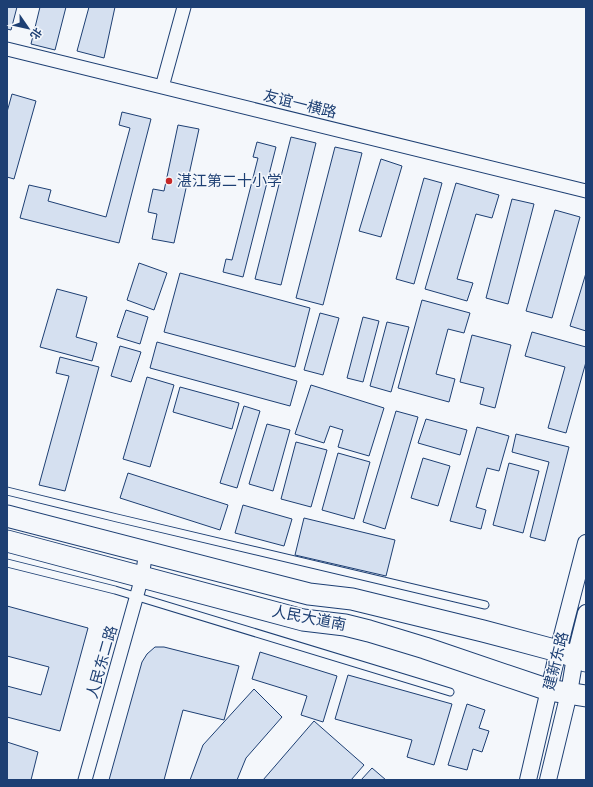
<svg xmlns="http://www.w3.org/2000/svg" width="593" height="787" viewBox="0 0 593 787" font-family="'Sofia Sans Condensed','Noto Sans SC',sans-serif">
	<rect width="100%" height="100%" fill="#f4f7fb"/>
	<path fill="#d5e0f0" stroke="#1d3f73" d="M7,7H17L11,30L7,29Z
		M40,7H66L55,50L31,44Z
		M89,7H115L104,58L77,51Z
		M12,94L36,101L14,179L7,177V112Z
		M122,112L151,119L119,243L20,218L29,185L51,190L48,201L106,217L130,128L119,125Z
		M178,125L199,129L174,243L152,239L157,214L148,212L153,189L164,191Z
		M291,137L316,143L281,285L255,279Z
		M257,142L276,147L243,277L223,272L226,259L232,260L258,158L253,157Z
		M335,147L362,153L323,305L296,298Z
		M381,159L402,166L381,237L359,231Z
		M424,178L442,183L414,284L396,279Z
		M456,183L499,195L492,218L476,214L457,279L473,283L467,301L425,289Z
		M512,199L534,204L508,304L486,298Z
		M555,210L580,217L552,318L526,311Z
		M139,263L167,273L154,310L127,300Z
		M180,273L310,308L295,367L164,332Z
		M586,273V331L570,326Z
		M57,289L87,297L76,337L97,343L92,361L40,347Z
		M422,300L470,313L464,333L448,329L436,374L455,379L449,402L398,388Z
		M126,310L148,317L140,344L117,337Z
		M320,313L339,318L323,375L304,370Z
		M363,317L379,321L363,382L347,378Z
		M387,322L409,327L391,392L370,386Z
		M532,332L586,347V362L566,433L548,428L565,367L525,356Z
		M472,335L511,345L495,408L480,404L484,388L460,382Z
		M157,342L297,381L290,406L150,368Z
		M120,346L141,352L131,382L111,376Z
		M60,357L99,367L65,491L39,485L69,376L56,373Z
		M147,377L174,385L150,467L123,459Z
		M311,385L384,408L369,456L338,447L343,430L330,426L324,443L295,434Z
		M180,387L239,403L232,429L173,412Z
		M244,406L260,411L237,488L220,483Z
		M396,411L418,417L385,529L363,522Z
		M426,419L467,430L460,455L418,443Z
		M267,424L290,430L273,491L249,484Z
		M477,427L509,436L499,471L487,468L476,507L486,510L481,529L450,521Z
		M516,434L569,447L545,541L530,537L549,462L512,452Z
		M296,442L327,450L311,507L281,499Z
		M338,453L370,462L354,519L322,510Z
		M423,458L450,466L438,506L411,498Z
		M509,463L539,471L523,533L493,525Z
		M128,473L228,505L220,530L120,498Z
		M243,505L292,519L284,546L235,533Z
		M304,518L395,540L386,576L295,555Z
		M7,606L88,628L60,731L7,717V686L41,695L49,667L7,656Z
		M155,647H164L239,666L224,720L183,710L164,780H109L142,662L147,654Z
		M260,652L337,676L323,722L301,715L307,696L252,679Z
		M348,675L452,704L434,765L407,757L412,740L335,719Z
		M254,689L282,717L246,758L237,780H190L203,745Z
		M467,704L485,710L479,728L489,731L482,752L473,749L467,770L448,765Z
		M314,721L364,765L351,780H263Z
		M7,742L38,752L31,780H7Z
		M372,768L386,780H361Z"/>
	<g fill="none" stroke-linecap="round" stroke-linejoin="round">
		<defs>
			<path id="service" d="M7,491L117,518L485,605
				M7,563L115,590L450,692"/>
			<path id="minor" d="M7,49L586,191
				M162,87L184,7
				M85,780L142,577L146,551"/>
			<path id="tertiary" d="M528,780L558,651L586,543
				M548,780L569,693L575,657L586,613"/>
			<path id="primary" d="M7,516L309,594L352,599L483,631L558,651L586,661
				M7,541L303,620L345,625L369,631L425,648L549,690L586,696"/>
		</defs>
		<use href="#service" stroke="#1d3f73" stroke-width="9"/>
		<use href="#minor" stroke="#1d3f73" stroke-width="15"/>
		<use href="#tertiary" stroke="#1d3f73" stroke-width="18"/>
		<use href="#primary" stroke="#1d3f73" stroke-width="23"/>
		<use href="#service" stroke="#f4f7fb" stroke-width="7"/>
		<use href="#minor" stroke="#f4f7fb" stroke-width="13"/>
		<use href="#tertiary" stroke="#f4f7fb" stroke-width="16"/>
		<use href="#primary" stroke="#f4f7fb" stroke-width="21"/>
	</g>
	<circle fill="#c62828" stroke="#f4f7fb" stroke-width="1.5" cx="169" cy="181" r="4"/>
	<g text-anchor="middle" stroke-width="3" stroke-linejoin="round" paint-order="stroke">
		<g font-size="15" fill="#1d3f73" stroke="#f4f7fb">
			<text transform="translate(300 104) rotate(14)" y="5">友谊一横路</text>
			<text transform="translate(309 618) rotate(11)" y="5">人民大道南</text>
			<text transform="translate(556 661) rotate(-76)" y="5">建新东路</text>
			<text transform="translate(102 662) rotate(-74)" y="5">人民东二路</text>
		</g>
		<g font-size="15" fill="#1d3f73" stroke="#f4f7fb" text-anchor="start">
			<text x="177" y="186">湛江第二十小学</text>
		</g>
	</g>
	<rect width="593" height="787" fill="none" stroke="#1d3f73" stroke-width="16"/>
	<g transform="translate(28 28) rotate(124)" stroke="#f4f7fb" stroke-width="3" paint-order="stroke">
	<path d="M0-3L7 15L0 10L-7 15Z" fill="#1d3f73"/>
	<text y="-6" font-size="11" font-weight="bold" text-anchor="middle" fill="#1d3f73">北</text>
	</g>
</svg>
